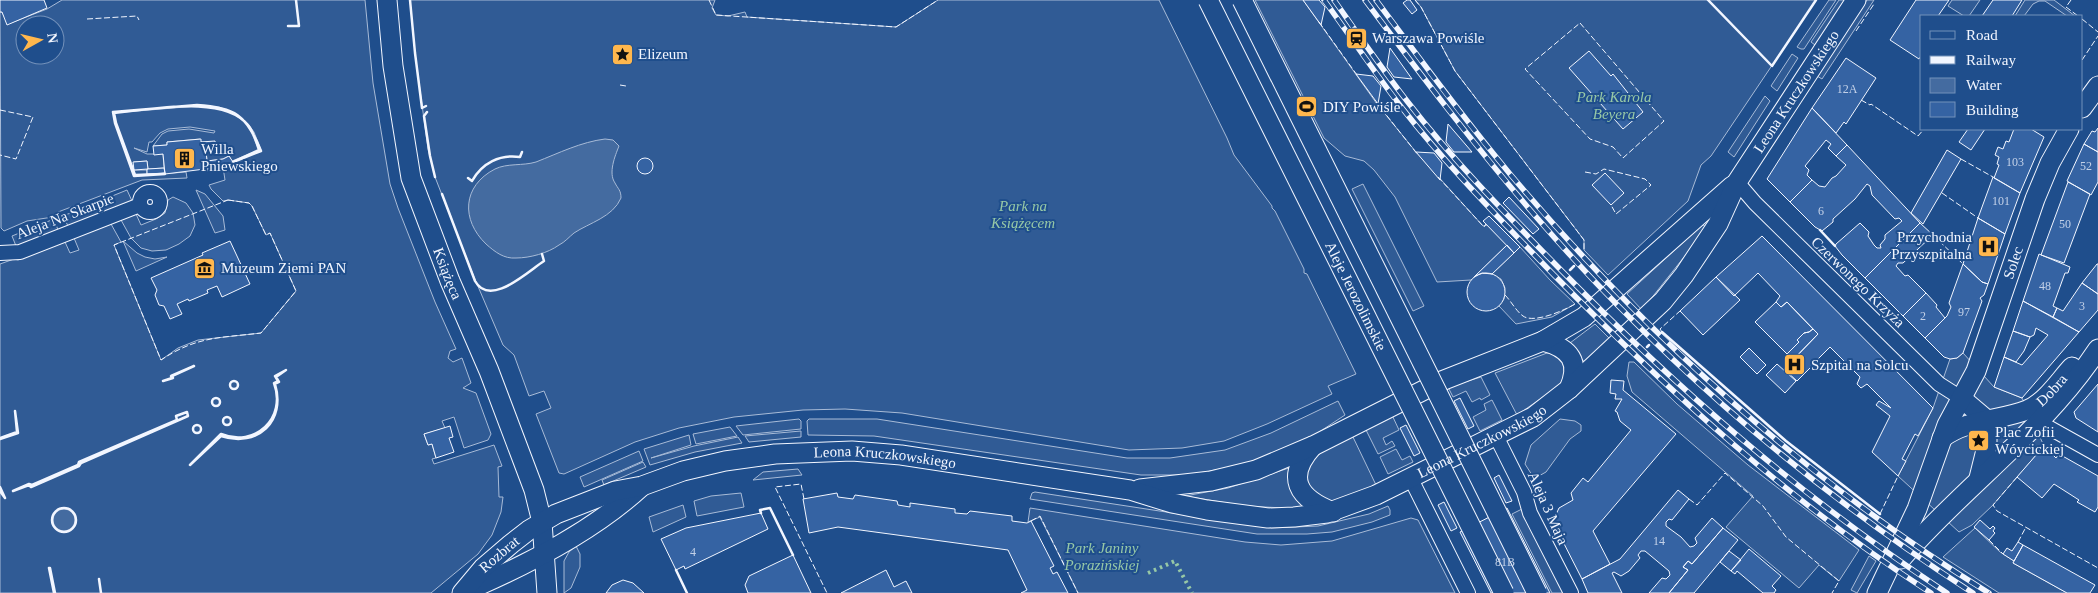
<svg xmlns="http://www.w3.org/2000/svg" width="2098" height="593" viewBox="0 0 2098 593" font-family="Georgia,serif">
	<rect width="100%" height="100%" fill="#1f4e8c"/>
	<path fill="#305b95" stroke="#a8bbd7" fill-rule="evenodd" d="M62,0H365L373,83L390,184L398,208L435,302L456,349L450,351L448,358L453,362L462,358L471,383L463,388L476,393L491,434L488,440L464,448L454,417L442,421L445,428L424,434L428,445L432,444L436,458L432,459L434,464L494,445L502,466L498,467L499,497H503L501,512L492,535L478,554L431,593H0V264L14,259L18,260L65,242L70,253L79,250L74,238L111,224L121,242L114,245L161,360L178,348L198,340L261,333L296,291L270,233L266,235L252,206L249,203L228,200L223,201L211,189L209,185L225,180L223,167L261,150L254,132L248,124L235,113L219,107L197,105L113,113L116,124L114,113L197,106L218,108L234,114L248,125L259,150L232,161L229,156L223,159L207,161L206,151L216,150L215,142H201L200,139L167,142V145L153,146L162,134L168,131L189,129L214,133L215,131L190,127L168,129L160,133L152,142H149L147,152L134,148L147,154H163L164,168L148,169L147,161L134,162V170H147V174L135,175L117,127L134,176L186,172L187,178L142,180L58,212L53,217L27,221L4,231L1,228L0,12H2L8,24L47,9ZM25,25H55V55H25Z
		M410,0H715L712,8L716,15L728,16L745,12L747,17L896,27L938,0H1159L1227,138L1234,155L1272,206V208L1275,211L1304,269V273L1307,274L1356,374L1328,386L1332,394L1267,424L1224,441L1182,448L1129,450L902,413L845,409L803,410L734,417L679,428L635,442L564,474L559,473L536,414L551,408L544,391L529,396L514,355L503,345L474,277L435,177L428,149L415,53Z
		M1255,0H1303L1377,104L1416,152L1483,226L1487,225L1507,245L1471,280L1437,282L1395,197L1374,170L1364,161L1345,156L1324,138Z
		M1415,0H1816L1711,156L1701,165L1688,201L1608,275L1584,250V240L1455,71L1421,7Z
		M1829,0H1836L1804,49H1801L1797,47Z
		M1839,0H1845L1815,45L1811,42Z
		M1867,0H1874L1822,79L1817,76Z
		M1952,0H1980L1969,16H1964L1948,6Z
		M2025,0H2054L2075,16H2067L2045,1H2039L2033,4L2024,16H2015Z
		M1792,54L1798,58L1777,91L1771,86Z
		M1765,96L1770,101L1734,157L1728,152Z
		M1363,184L1424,306L1413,311L1352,189Z
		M127,190L132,201L68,226L63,216Z
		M196,190L205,194L223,216L225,230L215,233Z
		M173,197L186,203L193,213L195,225L190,236L179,244L166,250L152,251L141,248L131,238L121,220L136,214L141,225L156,219L165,213L168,200Z
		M54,219L58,230L16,246L12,236Z
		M1702,225H1704L1705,228L1692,247L1642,310L1627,294Z
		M123,241L137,253L145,257L155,259L167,257L136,271Z
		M1520,247L1550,280L1575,304L1552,317L1516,324L1499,306L1504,299L1505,288L1501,279L1492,274Z
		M1595,324L1610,339L1584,362L1570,343Z
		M1547,353H1552L1566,359L1565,382L1517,415L1495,373Z
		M1963,353L1994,387L2022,398L2044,446L1993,505L1972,525L1959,532L1898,476L1933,408L1950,359L1957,358Z
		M1629,362H1634L1677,404L1748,465L1859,550L1839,581L1819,565L1799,588L1726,527L1753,496L1632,392L1627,376Z
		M1481,377L1490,395L1481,400L1480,398L1472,402L1466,391L1453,397L1448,387Z
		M1492,400L1502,420L1480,431L1473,417L1486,410L1484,404Z
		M1338,401L1345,415L1313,436L1273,454L1237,466L1188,475H1141L874,436L808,435L807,421L809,419H877L1127,458H1170L1225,450L1271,433Z
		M1392,415L1399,430L1383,438L1386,445L1392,441L1395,446L1378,454L1365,428Z
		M799,419L801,421V429L743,435L736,426Z
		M1560,419L1575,421L1581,425V431L1570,439L1546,472L1537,477L1532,475L1525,464L1531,445Z
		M730,427L737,436L696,444L693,434Z
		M801,431V437L749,442L745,436Z
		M689,435L691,445L651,458L694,446L738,437L742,443L695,452L650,465L644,449Z
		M1352,435L1376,485L1336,501H1328L1310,490L1306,475L1314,456Z
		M1396,449L1402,460L1410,456L1413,462L1388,474L1380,457Z
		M639,451L643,461L584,487L580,477Z
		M643,462L646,467L604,485L602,480Z
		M1292,467L1305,507L1284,508L1245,506L1185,496L1228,488Z
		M798,469L802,475L753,480L763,472Z
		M1035,492L1271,528L1318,526L1369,514L1388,506L1390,510V515L1372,522L1332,532L1307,534H1257L1030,499L1032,493Z
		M741,493L744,507L697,516L694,501L711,496Z
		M683,505L686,517L653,532L649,517Z
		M1030,508L1245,542L1281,545L1332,541L1411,518L1418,520L1455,593H1078L1040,517L1028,522Z
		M1524,508L1566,593H1552L1512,514Z
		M1975,528L2000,552L2014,561L2013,563L2067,593H1999L1943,557Z
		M576,546L580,554V567L571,588L564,593V561L569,552Z
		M1869,556L1876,561L1857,593L1851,590Z"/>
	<path fill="#446ba0" stroke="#a8bbd7" d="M605,139L613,140L619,146C615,156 608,173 615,183C618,189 621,190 621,198C613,217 589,223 574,233C569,237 565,242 559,245C548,253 530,258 516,258C504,259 495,252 486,244C461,220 462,186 495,169C507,163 523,166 536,162C559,153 581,142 605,139Z
		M53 520a11 11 0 1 1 22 0a11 11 0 1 1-22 0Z"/>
	<path fill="#3563a3" stroke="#f2f6ff" d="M0,0H44L47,8L7,25L2,12H0Z
		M1303,0H1319L1325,7L1321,25Z
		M1407,0H1410L1417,10L1412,14L1403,3Z
		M1916,0H1949L1938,16H1922V54L1919,59L1890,40Z
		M1993,0H2022L2012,16H1982Z
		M1390,48L1412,79L1394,77L1387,67Z
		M1589,51L1611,76L1613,74L1643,112L1623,129L1569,68Z
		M1846,58L1876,78L1846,124L1844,122L1836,133L1812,108Z
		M1356,74L1373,76L1381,86L1378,104Z
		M1812,108L1847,145L1836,156L1828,148L1831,144L1826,140L1805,166L1809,170L1807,175L1812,180L1790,202L1767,179Z
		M1448,124L1472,152H1454L1446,142Z
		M2098,128V152L2084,144L2092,131L2095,132Z
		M1968,129H1985L1971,150L1959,142Z
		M2014,129H2031L2044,137L2020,193L1994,178L1999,165L1997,164L1999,157L1995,155L1998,147L2003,149L2006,141L2009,142Z
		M201,139V142L215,141L216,150L206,151L208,171L205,169L165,174L163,154L154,155L153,146L167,145V142Z
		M2084,144L2098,152V182L2091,195L2067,181Z
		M1847,145L1920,223L1865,278L1842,255L1835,246L1836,244L1860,223L1869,232L1868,236L1874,245L1877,248H1881L1880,245L1885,239V235L1902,221L1899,218L1895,219L1872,195L1870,186L1867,184L1855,199L1833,219V222L1822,231L1815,227L1790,202L1812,180L1819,186L1825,187L1832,178L1836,176L1846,165L1836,156Z
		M1947,150L1961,159L1923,224L1911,213Z
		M1416,152L1434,153L1442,163L1440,180Z
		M229,156L233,162L208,171L207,161L223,159Z
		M637 166a8 8 0 1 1 16 0a8 8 0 1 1-16 0Z
		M147,161L148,169L134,170L133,162Z
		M164,168L165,173L147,174V169Z
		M1605,173L1624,193L1611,205L1592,185Z
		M1993,177L2020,193L2005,234L1978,218Z
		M2068,182L2090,194L2064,263L2041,255Z
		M1509,197L1539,229L1533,234L1503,203Z
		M1489,216L1520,247L1514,253L1483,221Z
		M1978,218L2005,234L1988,284L1982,282L1963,264Z
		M1920,223L1933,235L1903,263H1898L1896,266L1905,276L1908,275L1926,293L1903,316L1865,278Z
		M1762,236L1933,408L1918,436L1915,434L1902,459L1906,461L1898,476L1872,452L1890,416L1876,405L1879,401L1891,408L1867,384L1861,388L1857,384L1860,377L1830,347L1818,359L1820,364L1815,369L1810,368L1797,381L1784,369L1818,334L1787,302L1781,307L1776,302L1780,296L1758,273L1734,296L1716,277Z
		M230,241L250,284L222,297L217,286L207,290L208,293L189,301L188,299L177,304L182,314L170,319L164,306L159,305L155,295L157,290L151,278L203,255L202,253Z
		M1507,245L1514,253L1492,274L1482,273L1474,277Z
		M2039,254L2070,267L2068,273H2065L2053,306L2057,308L2053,317L2023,301Z
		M1963,264L1982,282L1988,284L1984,295L1980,298L1982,301L1963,353L1957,358L1950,359L1944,357L1925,338L1947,316L1951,307L1949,303Z
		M2097,264H2098V294L2082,283Z
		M1467 292a19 19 0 1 1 38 0a19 19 0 1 1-38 0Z
		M1716,277L1740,300L1703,335L1680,311Z
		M2082,283L2098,294V310L2079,332L2053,317L2057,308L2063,311Z
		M1926,293L1937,305L1936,307L1945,318L1925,338L1903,316Z
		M2023,301L2079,332L2022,398L1994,387L2004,357L2022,365L2048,335L2036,328L2034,335L2030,337L2013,331Z
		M1776,302L1781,307L1787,302L1813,329L1809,332L1804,333L1797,340L1799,342L1787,354L1755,322Z
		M1813,329L1818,334L1793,360L1787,354L1799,342L1797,340L1804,333L1809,332Z
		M2013,331L2030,337L2024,351L2016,362L2004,357Z
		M1749,348L1766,365L1757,374L1740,357Z
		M1777,364L1796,381L1785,393L1766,375Z
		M1611,380L1624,381L1623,390L1676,434L1593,531L1610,564L1582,579L1556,528L1554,519L1559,508L1573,500L1571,493L1583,478L1588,482L1631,430L1620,421L1617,412L1615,411L1622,399H1615L1616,394L1610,393Z
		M2098,384V432L2076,418L2074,412Z
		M1460,398L1474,426L1468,429L1454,401Z
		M1406,425L1420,453L1414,456L1400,428Z
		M450,426L453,437L449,438L454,452L436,458L432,444L428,445L424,434Z
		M2044,446L2056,458L2059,454L2098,476V507L2095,512L2077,502L2079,500L2054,484L2042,498L2017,477Z
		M1499,475L1512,501L1506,503L1494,478Z
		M1678,490L1689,499L1672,520L1669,519L1666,522V526L1681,537L1690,547L1694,546L1697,543L1695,538L1712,518L1723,528L1692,564L1688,561L1683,567L1688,570L1669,593H1649L1662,578L1666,579L1670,575L1669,571L1645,551H1641L1638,555L1640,558L1629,571L1621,576L1614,572L1612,573L1622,593H1588L1582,579L1620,559Z
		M837,493L838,497L853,499L855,495L897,501L898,505L910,507V503L955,509V513L967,514L970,511L1012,516V521L1027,523L1031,521L1054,566L1050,568L1053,574L1057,572L1068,593H1021L1027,590L1008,550L838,527L809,533L803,499Z
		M1444,502L1457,528L1451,531L1438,505Z
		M1507,508L1550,593H1491L1460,532Z
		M761,513L768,529L685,569L684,566L676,570L661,539L686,528Z
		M1980,520L1990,529L1993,526L1995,528L1993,531L1995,533L1989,540L1974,527Z
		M1723,528L1738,540L1694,593H1669L1688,570L1683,567L1688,561L1692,564Z
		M2018,542L2023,545L2014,561L2003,554L2007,548L2012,551Z
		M2023,545L2095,585L2090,593H2067L2013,563Z
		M1749,549L1781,576L1772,586L1776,590L1774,593H1763L1737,571L1735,574L1731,571Z
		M1729,551L1741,560L1731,571L1720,562Z
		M793,555L811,593H748L745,585L749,576Z
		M886,570L894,587L906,581L912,593H841Z
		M623,580L633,583L644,593H606L612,585Z"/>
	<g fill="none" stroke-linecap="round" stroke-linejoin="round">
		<defs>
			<path id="street" d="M1737,182L1755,203L1939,384L1961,398
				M140 202a10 10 0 1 1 20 0a10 10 0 1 1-20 0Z
				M0,253L20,252L140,205
				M2039,422L2098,455
				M1496,436L1524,492L1530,513L1571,593
				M1411,479L1468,593"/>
			<g id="secondary">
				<path id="s1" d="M387,0L393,66L411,178L450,281L489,371L534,490L542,522L547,593"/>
				<path d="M2082,108L2098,86"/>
				<path d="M1543,341C1570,348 1581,362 1569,389"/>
				<path d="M1961,398L1987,420V446L1979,478"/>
				<path id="s2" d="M1942,438C1967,419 1999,421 2027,410C2046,402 2059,381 2072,367"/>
				<path d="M1313,446C1285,477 1297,498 1333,512"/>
				<path d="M1140,489L1211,481L1256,470L1315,445L1444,380L1543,341L1584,317L1732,186"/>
				<path d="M1901,559C1964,486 2045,430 2098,349"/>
				<path d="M466,591C527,565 592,532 641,487"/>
				<path id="s3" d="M462,593L483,568L511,544L529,530L556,514L615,491L642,486L683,471L725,461L775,454L852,451L901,455L1130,490L1172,503L1207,510L1268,518L1294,517L1327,513L1376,495L1533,417L1569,389L1663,301L1684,275L1718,224L1737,182L1856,0"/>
				<path id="s4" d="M1877,593L1917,509L1947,425L1976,371L2035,199L2050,163L2069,129"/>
			</g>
		</defs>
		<use href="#street" stroke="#f2f6ff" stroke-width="16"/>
		<use href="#secondary" stroke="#f2f6ff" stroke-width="21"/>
		<use href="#street" stroke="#1f4e8c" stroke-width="14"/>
		<use href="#secondary" stroke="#1f4e8c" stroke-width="19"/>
		<defs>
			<path id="rail" d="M1324,0C1350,36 1375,73 1402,108C1448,167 1500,219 1552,273C1668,391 1791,503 1931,593
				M1334,0C1358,34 1382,69 1407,101C1452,159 1504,212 1555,264C1677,389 1801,497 1947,593
				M1365,0C1421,75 1477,149 1538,219C1664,364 1811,489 1973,593
				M1376,0C1420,59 1463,118 1510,174C1648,337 1807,481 1989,593"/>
		</defs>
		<use href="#rail" stroke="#f2f6ff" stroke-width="5.5"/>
		<use href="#rail" stroke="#1f4e8c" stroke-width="4" stroke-dasharray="11" stroke-linecap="butt"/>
		<defs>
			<g id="secondary-bridge">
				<path id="s5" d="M1208,0L1504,593"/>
				<path d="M1242,0L1537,593"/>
			</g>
		</defs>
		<use href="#secondary-bridge" stroke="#f2f6ff" stroke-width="21" stroke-linecap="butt"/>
		<use href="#secondary-bridge" stroke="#1f4e8c" stroke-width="19"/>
		<path stroke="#97c8a6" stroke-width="4" stroke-dasharray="2.5 4" stroke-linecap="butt" d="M1148,573L1175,561L1192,593"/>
		<path stroke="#f2f6ff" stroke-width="1" stroke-dasharray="6 2.5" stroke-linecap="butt" d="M709,0L716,15L896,27L938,0
			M1415,0L1421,7L1455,71L1584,240V250
			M2071,0L2066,7L2078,16
			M87,19L137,16L139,20
			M2082,19L2098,32
			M1319,22L1357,75
			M1580,23L1664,121L1623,158L1613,147L1590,139L1525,69Z
			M1856,31L1874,4
			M2082,60L2098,36
			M620,85L626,86
			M1861,100L1870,105L1871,104L1918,136L1924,129
			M1376,102L1418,155
			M0,110L33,117L16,159L0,155
			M1961,159L1993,177
			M1585,172L1596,174L1604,169L1645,179L1651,185L1616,214L1611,205
			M1438,177L1484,227L1486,224
			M1942,193L1978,218
			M228,200L249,203L252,206L266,235L270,233L296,291L261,333C220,338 197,336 161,360L114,245Z
			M1933,235L1963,264
			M1505,295C1511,301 1516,311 1523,316C1534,324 1565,310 1575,304
			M1662,332L1660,329L1680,311
			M2017,477L1993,505L1997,511L2098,568
			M804,499L801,484L775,487L827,593
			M1689,499L1697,505L1725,473L1763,506L1786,537L1839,581L1832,593
			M1880,514L1898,476
			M1031,521L1040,516L1078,593
			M1989,540L2003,554
			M2018,542L2026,527"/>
		<path stroke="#f2f6ff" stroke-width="2.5" d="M410,0L415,53L422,108L426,106
			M1708,0L1772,66L1816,0
			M288,26H299L296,0
			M197,105C234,107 247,115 261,151L233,162L259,150C256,142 254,132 248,125C223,94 150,110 114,113L116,123L135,175L165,174L134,176L115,123L113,112Z
			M427,112L424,116L430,156L435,177
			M468,178L472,181C482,163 500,154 520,157L522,152
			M442,194L475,281C490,308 527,272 544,261L542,254
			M1820,230L1835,246
			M1570,270L1574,266
			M1662,332L1786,441L1880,514
			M1647,347L1649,345
			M194,366L172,376L173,378L163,381L172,378L171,376Z
			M286,370L276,377L279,382L275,384C286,421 258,448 221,436L190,465L221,434C255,448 287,418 274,383L278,381L275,376Z
			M230 385a4 4 0 1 1 8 0a4 4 0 1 1-8 0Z
			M212 402a4 4 0 1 1 8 0a4 4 0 1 1-8 0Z
			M187,412L188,416L81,463L79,466L31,487L29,485L13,491L29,484L32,485L78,465L79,462L177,420L176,416Z
			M223 421a4 4 0 1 1 8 0a4 4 0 1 1-8 0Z
			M193 429a4 4 0 1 1 8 0a4 4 0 1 1-8 0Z
			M0,438L17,432L15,411L18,433L0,439
			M0,487L5,498L0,491
			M52 520a12 12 0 1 1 24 0a12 12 0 1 1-24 0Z
			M761,513L760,510L770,508L793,555
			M676,570L687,593
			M99,579L101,593
			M54,593L49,568H50L55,593"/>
	</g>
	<defs>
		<symbol id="station-square" viewBox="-11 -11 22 22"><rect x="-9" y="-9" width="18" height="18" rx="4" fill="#ffb74d" stroke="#1f4e8c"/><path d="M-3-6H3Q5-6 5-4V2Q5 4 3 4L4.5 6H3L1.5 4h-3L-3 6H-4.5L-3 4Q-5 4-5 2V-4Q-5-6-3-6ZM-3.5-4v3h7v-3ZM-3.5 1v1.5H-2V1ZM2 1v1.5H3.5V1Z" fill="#111"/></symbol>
		<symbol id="sight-square" viewBox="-11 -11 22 22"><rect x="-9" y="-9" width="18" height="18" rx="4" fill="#ffb74d" stroke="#1f4e8c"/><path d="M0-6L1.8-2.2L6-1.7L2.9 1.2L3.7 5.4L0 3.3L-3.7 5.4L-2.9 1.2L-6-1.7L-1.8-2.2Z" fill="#111"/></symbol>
		<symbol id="stadium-square" viewBox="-11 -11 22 22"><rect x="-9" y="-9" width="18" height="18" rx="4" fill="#ffb74d" stroke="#1f4e8c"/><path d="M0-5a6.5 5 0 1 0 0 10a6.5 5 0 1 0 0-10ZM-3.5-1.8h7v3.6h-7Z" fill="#111"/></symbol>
		<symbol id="building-square" viewBox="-11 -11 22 22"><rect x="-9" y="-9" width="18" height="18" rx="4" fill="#ffb74d" stroke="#1f4e8c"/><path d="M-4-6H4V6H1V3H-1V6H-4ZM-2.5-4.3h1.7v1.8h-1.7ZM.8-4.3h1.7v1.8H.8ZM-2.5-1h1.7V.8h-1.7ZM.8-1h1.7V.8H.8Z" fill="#111"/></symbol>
		<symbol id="hospital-square" viewBox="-11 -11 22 22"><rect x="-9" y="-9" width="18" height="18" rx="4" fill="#ffb74d" stroke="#1f4e8c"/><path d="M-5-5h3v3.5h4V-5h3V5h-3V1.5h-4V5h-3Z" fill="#111"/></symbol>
		<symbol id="museum-square" viewBox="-11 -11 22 22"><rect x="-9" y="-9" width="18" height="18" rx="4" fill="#ffb74d" stroke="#1f4e8c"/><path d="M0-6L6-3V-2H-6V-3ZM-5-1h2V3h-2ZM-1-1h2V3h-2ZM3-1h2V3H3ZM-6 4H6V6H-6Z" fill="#111"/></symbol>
	</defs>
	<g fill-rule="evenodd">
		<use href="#station-square" x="1344" y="26" width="25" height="25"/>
		<use href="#sight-square" x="610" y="42" width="25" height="25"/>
		<use href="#stadium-square" x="1294" y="94" width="25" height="25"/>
		<use href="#building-square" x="172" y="146" width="25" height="25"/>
		<use href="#hospital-square" x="1976" y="234" width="25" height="25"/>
		<use href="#museum-square" x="192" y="256" width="25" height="25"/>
		<use href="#hospital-square" x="1782" y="352" width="25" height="25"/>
		<use href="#sight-square" x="1966" y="428" width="25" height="25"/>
	</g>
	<g text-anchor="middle" stroke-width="4" stroke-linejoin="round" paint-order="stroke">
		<g font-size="12" fill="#c3d1e8">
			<text x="1847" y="93">12A</text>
			<text x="2015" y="166">103</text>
			<text x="2086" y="170">52</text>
			<text x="2001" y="205">101</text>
			<text x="1821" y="215">6</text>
			<text x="2065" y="228">50</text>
			<text x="2045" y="290">48</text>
			<text x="2082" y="310">3</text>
			<text x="1964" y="316">97</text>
			<text x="1923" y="320">2</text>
			<text x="1659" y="545">14</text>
			<text x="693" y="556">4</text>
			<text x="1505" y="566">81B</text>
		</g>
		<g font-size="15" fill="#f2f6ff" stroke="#1f4e8c" text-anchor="start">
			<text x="1372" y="43">Warszawa Powiśle</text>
			<text x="638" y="59">Elizeum</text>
			<text x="1323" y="112">DIY Powiśle</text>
			<text x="201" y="154">Willa<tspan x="201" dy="17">Pniewskiego</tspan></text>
			<text x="1972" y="242" text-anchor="end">Przychodnia<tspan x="1972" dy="17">Przyszpitalna</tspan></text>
			<text x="221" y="273">Muzeum Ziemi PAN</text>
			<text x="1811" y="370">Szpital na Solcu</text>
			<text x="1995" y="437">Plac Zofii<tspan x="1995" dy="17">Wóycickiej</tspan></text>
		</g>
		<g font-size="15" fill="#f2f6ff" stroke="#1f4e8c">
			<text dy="5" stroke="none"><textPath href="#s3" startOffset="1561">Leona Kruczkowskiego</textPath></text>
			<text transform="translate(65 216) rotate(-21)" y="5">Aleja Na Skarpie</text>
			<text dy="5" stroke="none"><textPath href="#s4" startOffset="358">Solec</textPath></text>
			<text dy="5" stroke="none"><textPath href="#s1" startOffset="282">Książęca</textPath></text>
			<text transform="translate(1858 282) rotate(44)" y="5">Czerwonego Krzyża</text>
			<text dy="5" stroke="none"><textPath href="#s5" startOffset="331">Aleje Jerozolimskie</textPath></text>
			<text dy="5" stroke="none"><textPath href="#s2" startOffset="122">Dobra</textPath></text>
			<text dy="5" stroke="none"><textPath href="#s3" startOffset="1081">Leona Kruczkowskiego</textPath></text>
			<text dy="5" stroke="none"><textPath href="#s3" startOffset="462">Leona Kruczkowskiego</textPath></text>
			<text transform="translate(1548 508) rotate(66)" y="5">Aleja 3 Maja</text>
			<text dy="5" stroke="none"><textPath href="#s3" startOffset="54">Rozbrat</textPath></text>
		</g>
		<g font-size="15" font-style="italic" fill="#97c8a6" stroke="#1f4e8c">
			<text x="1614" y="102">Park Karola<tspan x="1614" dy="17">Beyera</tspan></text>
			<text x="1023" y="211">Park na<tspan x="1023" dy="17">Książęcem</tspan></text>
			<text x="1102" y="553">Park Janiny<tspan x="1102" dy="17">Porazińskiej</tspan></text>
		</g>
	</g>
	<rect x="1920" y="15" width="162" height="115" fill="#1f4e8c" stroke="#7391ba"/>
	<rect x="1930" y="31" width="25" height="8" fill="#1f4e8c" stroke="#7391ba"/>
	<text x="1966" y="40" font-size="15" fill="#f2f6ff">Road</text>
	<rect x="1930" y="56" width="25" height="8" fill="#f2f6ff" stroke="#7391ba"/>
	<text x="1966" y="65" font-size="15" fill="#f2f6ff">Railway</text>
	<rect x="1930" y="78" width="25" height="15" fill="#446ba0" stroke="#7391ba"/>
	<text x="1966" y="90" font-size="15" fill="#f2f6ff">Water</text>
	<rect x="1930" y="102" width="25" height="15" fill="#3563a3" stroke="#7391ba"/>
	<text x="1966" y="115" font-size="15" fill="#f2f6ff">Building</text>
	<g transform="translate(40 40) rotate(82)"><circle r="24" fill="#1f4e8c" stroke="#7391ba"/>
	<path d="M0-4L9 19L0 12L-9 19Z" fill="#ffb74d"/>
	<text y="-8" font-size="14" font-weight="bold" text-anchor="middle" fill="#f2f6ff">N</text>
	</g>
</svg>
